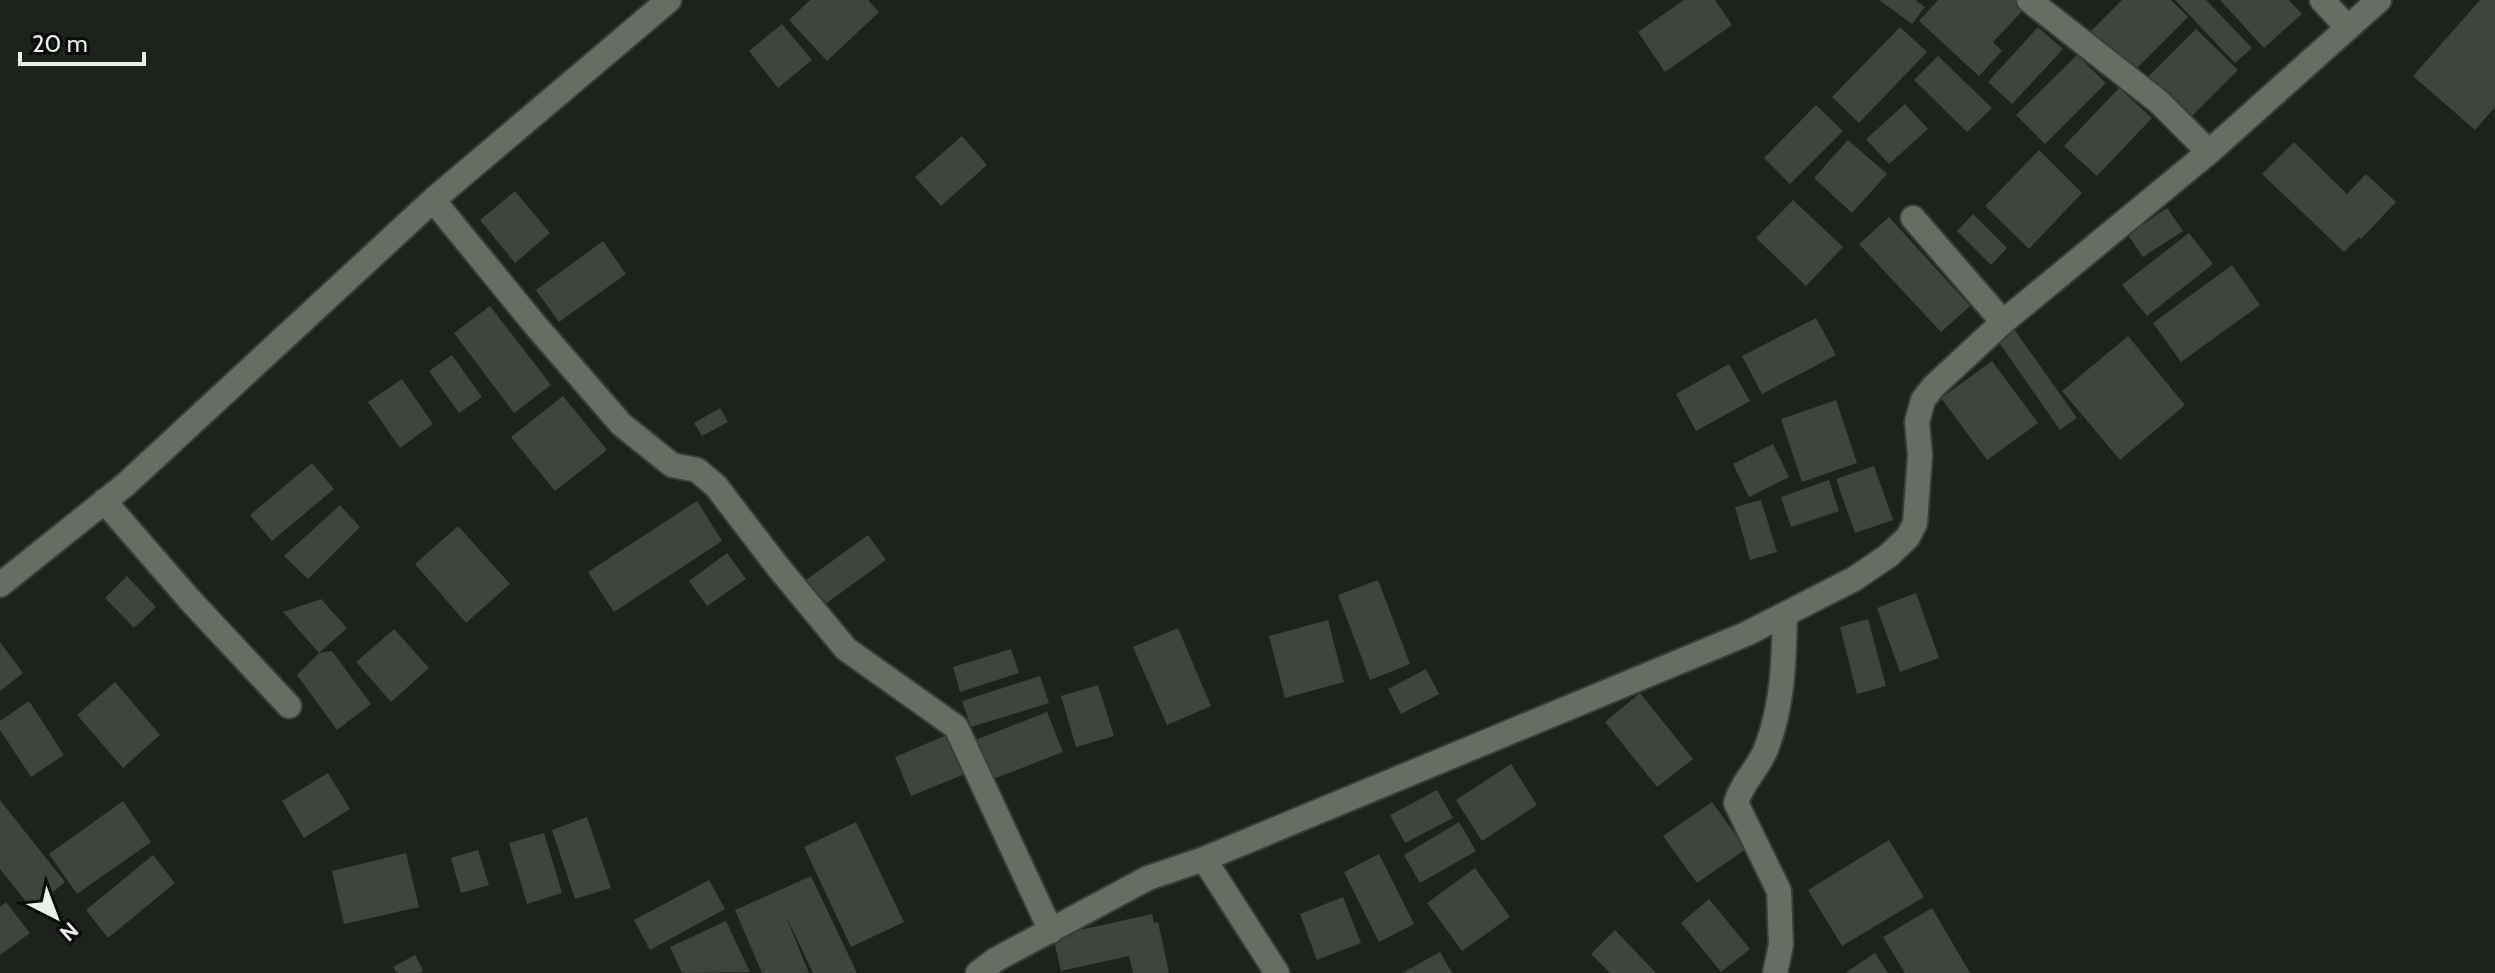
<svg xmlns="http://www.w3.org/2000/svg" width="2495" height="973" viewBox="0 0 2495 973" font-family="Cabin,sans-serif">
	<rect width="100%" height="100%" fill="#1d231c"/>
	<path fill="#3d453c" d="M810,0H868L879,12L827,61L789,20Z
		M1684,0H1715L1732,25L1665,72L1638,32Z
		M1879,0H1915L1925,7L1912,24Z
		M1938,0H2019L2026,7L1993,42L2002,51L1979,76L1919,21Z
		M2122,0H2171L2188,17L2129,76L2088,34Z
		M2175,0H2206L2252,48L2235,63Z
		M2220,0H2289L2302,14L2264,48Z
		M2480,0H2495V107L2475,130L2413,76Z
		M782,24L812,60L778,88L749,51Z
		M1900,27L1927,52L1859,123L1832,97Z
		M2038,27L2063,49L2012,104L1988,82Z
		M2196,29L2238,70L2185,123L2143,82Z
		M2077,55L2106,83L2045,144L2016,115Z
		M1938,56L1992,108L1967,132L1914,80Z
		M2119,88L2152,118L2097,176L2064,146Z
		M1905,104L1928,129L1889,164L1866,139Z
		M1816,105L1843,131L1790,184L1764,158Z
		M962,136L987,165L941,206L915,177Z
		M1848,140L1887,174L1852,213L1814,178Z
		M2294,142L2347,194L2366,174L2396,202L2361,239L2359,237L2344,252L2262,174Z
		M2039,150L2082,193L2029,249L1985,206Z
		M515,191L550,233L515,263L480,220Z
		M1793,200L1843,247L1806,286L1756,238Z
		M2167,208L2183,231L2143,257L2128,235Z
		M1973,214L2007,248L1991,265L1957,231Z
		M1889,217L1970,306L1941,332L1859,244Z
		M2189,233L2213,264L2147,316L2122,285Z
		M603,241L626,274L559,322L536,290Z
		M2232,265L2260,305L2181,362L2153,323Z
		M490,306L551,385L514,413L454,333Z
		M1816,318L1836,355L1762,394L1742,356Z
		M2014,329L2077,418L2060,430L1998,341Z
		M2128,336L2185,405L2120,460L2062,391Z
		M452,355L482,397L459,413L429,371Z
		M1992,361L2038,423L1987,460L1941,398Z
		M1729,364L1750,401L1696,431L1676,394Z
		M402,379L433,424L400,448L368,402Z
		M563,396L607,450L555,491L511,437Z
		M1836,400L1857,463L1802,482L1781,419Z
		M720,408L728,422L702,436L694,423Z
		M1773,444L1789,477L1749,497L1733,464Z
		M312,463L334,489L272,541L250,515Z
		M1874,466L1893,520L1855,533L1836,479Z
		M1829,480L1839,511L1791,527L1781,497Z
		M1761,500L1777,552L1750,560L1735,507Z
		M697,501L722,541L614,612L588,572Z
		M340,505L360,527L308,579L284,556Z
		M458,526L510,584L466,623L415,564Z
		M868,535L886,560L817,610L799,585Z
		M727,553L746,579L707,606L689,581Z
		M127,576L156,607L134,628L105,598Z
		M1378,580L1410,664L1370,680L1338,595Z
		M1916,593L1939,658L1900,672L1877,608Z
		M321,599L347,628L319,653L283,612Z
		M1868,619L1886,686L1857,694L1840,627Z
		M1328,620L1344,682L1285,698L1269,636Z
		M1178,628L1211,706L1167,725L1133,647Z
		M394,629L429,668L391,702L356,662Z
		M0,642L23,673L0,691Z
		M1011,649L1019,673L960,692L953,667Z
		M332,651L371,704L337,730L297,675L319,653Z
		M1426,669L1439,694L1401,714L1388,689Z
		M1040,676L1049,703L971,727L962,701Z
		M115,682L160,735L123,768L77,715Z
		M1098,685L1114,736L1076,747L1061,696Z
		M1640,693L1693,759L1657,787L1605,722Z
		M29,701L64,755L31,777L0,730V721Z
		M1047,712L1063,752L988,781L973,741Z
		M949,734L965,774L911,796L895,757Z
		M1511,764L1537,805L1482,841L1456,800Z
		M328,773L350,809L304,838L282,801Z
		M1437,790L1453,818L1405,843L1390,815Z
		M0,800L65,882L32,909L0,869Z
		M123,801L151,842L77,894L49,854Z
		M1712,802L1746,849L1697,883L1663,836Z
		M587,817L611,888L575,899L552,830Z
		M856,822L904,922L851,947L804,847Z
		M1459,822L1476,851L1420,883L1404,855Z
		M544,833L562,893L527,904L509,843Z
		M1889,840L1924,897L1842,946L1808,890Z
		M478,850L489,885L461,893L451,858Z
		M406,853L419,907L344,924L332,871Z
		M1379,854L1414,924L1379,942L1344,872Z
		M153,855L175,883L108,938L86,910Z
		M1475,868L1510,917L1462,951L1427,903Z
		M811,876L857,973H813L785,914L809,973H762L735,910Z
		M709,880L725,909L650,950L634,920Z
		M1343,897L1361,943L1317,960L1300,914Z
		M1709,899L1750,949L1721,972L1681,923Z
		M6,902L30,933L0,955V907Z
		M1932,908L1970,973H1905L1883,937Z
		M1152,914L1154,923L1158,922L1169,973H1133L1129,956L1061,971L1053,936Z
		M726,921L750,972L682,973L670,947Z
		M1615,930L1656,973H1610L1591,954Z
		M1440,952L1452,973H1402Z
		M1875,953L1888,973H1845Z
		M415,955L423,970L419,973H397L393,967Z"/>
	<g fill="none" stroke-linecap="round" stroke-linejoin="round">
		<defs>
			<path id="minor" d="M2029,0L2159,102L2209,152
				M2322,0L2348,28
				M433,200L536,326L621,424L672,465L697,470L716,486L778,567L846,649L956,727L1051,931
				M1913,218L2003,322
				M104,501L190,600L289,706
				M0,585L125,485L433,200L669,0
				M1204,859L1277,973
				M978,973L995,960L1148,878L1204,859L1746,634L1854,579L1888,556L1908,537L1915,523L1920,455L1917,422L1923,400L1933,387L2003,322L2209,152L2379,0
				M1775,973L1781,945L1779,891L1736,803C1742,782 1758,769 1766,749C1783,706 1784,660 1785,614"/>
		</defs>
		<use href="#minor" stroke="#393e38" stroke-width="28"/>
		<use href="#minor" stroke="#666e64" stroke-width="24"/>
	</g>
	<g transform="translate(56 917) rotate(138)" stroke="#090c08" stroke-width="6" paint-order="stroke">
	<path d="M0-6L14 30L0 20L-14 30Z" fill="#ebf0ea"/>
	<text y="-12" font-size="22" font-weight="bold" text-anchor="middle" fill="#ebf0ea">N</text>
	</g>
	<path d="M20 52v12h124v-12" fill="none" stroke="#ebf0ea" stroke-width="4"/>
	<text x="32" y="52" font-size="24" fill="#ebf0ea" stroke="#090c08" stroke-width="6" paint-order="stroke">20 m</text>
</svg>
